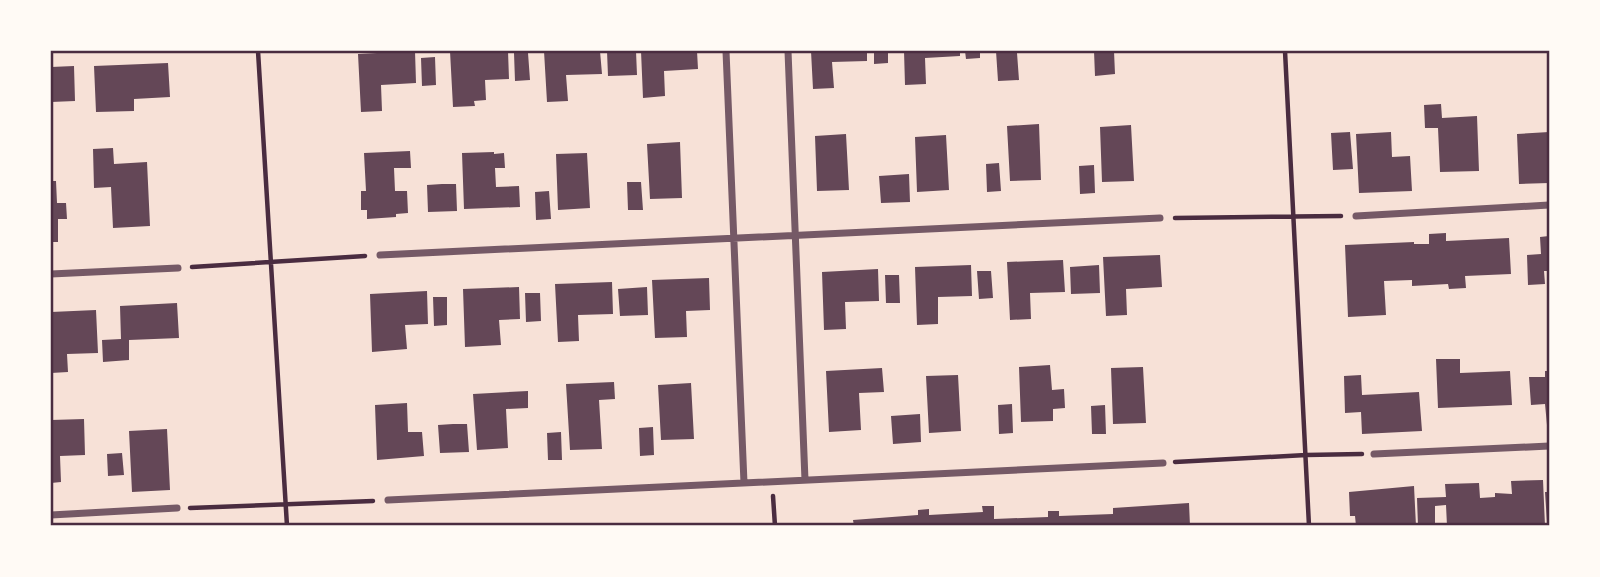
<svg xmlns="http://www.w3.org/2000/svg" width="1600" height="577" viewBox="0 0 1600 577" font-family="Inter,sans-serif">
	<rect width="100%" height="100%" fill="#f7e1d7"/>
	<path fill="#644757" d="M415,51L416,83L381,85L382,111L361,112L358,54Z
		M450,51H508L509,79L485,80L486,100L474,101L475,106L453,107Z
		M544,51H600L602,74L566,75L568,101L547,102Z
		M607,51H636L637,75L608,76Z
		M641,51H697L698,69L664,71L665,96L643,98Z
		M811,51H867V61L832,62L834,88L813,89Z
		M874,51H888V63L874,64Z
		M904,51H960V56L925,58L926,84L905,85Z
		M965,51H980V58L966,59Z
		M996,51H1023V53H1017L1019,80L998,81Z
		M1094,51H1114L1115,74L1095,76Z
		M514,53H528L530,80L515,81Z
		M435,57L436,85L422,86L421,58Z
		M168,63L170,97L134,99V111L96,112L94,66Z
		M74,66L75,101L51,102V67Z
		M1441,104L1442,118L1477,116L1479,171L1440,172L1438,128H1425L1424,105Z
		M1039,124L1041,180L1010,181L1007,126Z
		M1131,125L1134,181L1102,182L1100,127Z
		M1350,132L1353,169L1333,170L1331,133Z
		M1391,132L1392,157L1410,156L1412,191L1359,193L1356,134Z
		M1549,132V183L1519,184L1517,134Z
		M846,134L849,190L817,191L815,136Z
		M946,135L949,190L917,192L915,137Z
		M680,142L682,198L650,199L647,144Z
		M113,148L114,164L147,162L150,226L113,228L111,187L94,188L93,149Z
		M410,151L411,168H394L395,191H407L408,213L396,214V217L367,219V210H361V191H366L364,153Z
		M494,152V154L504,153L505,168H495L496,187L519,186L520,207L464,209L462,153Z
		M587,153L590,208L558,210L556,154Z
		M999,163L1001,191L987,192L986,164Z
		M1094,165L1095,193L1080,194L1079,166Z
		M909,174L910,202L881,203L879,176Z
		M51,181H56L57,203H66L67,219H58V242H51Z
		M627,182H641L643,210H628Z
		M442,184H456L457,211L428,212L427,185Z
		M549,191L551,219L536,220L535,192Z
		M1446,233V241L1509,238L1511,274L1465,276L1466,288L1449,289L1448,284L1412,286V280L1384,281L1386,315L1348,317L1345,245L1414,242V244H1429V234Z
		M1549,236V271H1544L1545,284L1528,285L1527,255L1541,254L1540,237Z
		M1160,255L1162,287L1126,289L1127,315L1106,316L1103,257Z
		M1063,260L1065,292L1030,293L1031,319L1010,320L1007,262Z
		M971,265L972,296L938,297V324L917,325L915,267Z
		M1099,265L1100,293L1071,294L1070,267Z
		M878,269L879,301L845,302L846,329L824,330L822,272Z
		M977,271H991L993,298L979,299Z
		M885,275H899L900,303H886Z
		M709,278L710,310L686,311L687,337L655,338L652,280Z
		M612,282L613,314L578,315L579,341L558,342L555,284Z
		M519,287L520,319L499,320L501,345L465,347L463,289Z
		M647,287L648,315L620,316L618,289Z
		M427,291L428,324L405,325L407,349L372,352L370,294Z
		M525,293H540L541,321L526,322Z
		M433,297H447V325L434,326Z
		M177,303L179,338L129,340V360L103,362L102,340L121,339L120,306Z
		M96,310L98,353L67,354L68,372L51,373V312Z
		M1436,359H1460V373L1510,371L1512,405L1438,408Z
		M1050,365L1052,390L1064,389L1065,408L1053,409V421L1021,422L1019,367Z
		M1143,367L1146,423L1113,424L1111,368Z
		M882,368L884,392L859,393L861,430L829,432L826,371Z
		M1545,371H1549V425H1547L1545,404L1531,405L1529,377H1545Z
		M958,375L961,431L929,433L926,376Z
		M1361,375L1362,395L1419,392L1422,431L1362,434L1361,412L1345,413L1344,376Z
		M614,382L615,399L599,400L602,449L570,450L566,384Z
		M691,383L694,439L661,440L658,385Z
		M528,391V408L506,409L508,448L477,450L473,394Z
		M407,403L408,432H422L424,456L377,460L375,405Z
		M1012,404L1013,433L999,434L998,405Z
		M1105,405L1106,434H1092L1091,406Z
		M920,414L921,442L893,444L891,416Z
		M84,419L85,455L60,456L61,482L51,483V420Z
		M453,424H467L469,452L440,453L438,425Z
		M653,427L654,455L640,456L639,428Z
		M167,429L170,490L132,492L129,431Z
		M561,432L562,460H548L547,433Z
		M122,453L124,475L108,476L107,454Z
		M1543,480L1545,526H1513V523L1447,526L1446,505L1435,506V526H1418L1417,498L1446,497L1445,484L1479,483L1480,498L1495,497V493L1512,494L1511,481Z
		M1414,486L1416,526H1356L1355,516H1350L1349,492Z
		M1545,492H1549V523H1547Z
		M1189,503L1190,526H854L853,520L918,515V510L929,509V515L983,512L982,506H994V519L1048,517V511H1059V516L1113,514V508Z"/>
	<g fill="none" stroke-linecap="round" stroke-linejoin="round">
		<path stroke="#4a2c40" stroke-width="4.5" d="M258,51L287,526
			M1285,51L1309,526
			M1175,218L1341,216
			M192,267L365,256
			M1175,462L1306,455L1362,454
			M773,496L775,526
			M190,508L373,501"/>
		<path stroke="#755966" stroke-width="7" d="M726,51L744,483
			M788,51L805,480
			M1356,216L1549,205
			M380,255L1160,218
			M51,274L178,268
			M1374,454L1549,446
			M388,500L1163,463
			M51,515L177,508"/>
	</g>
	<rect width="1600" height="577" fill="none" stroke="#fffaf5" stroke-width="105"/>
	<rect x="52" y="52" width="1496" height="472" fill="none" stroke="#4a2c40" stroke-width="2.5"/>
</svg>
